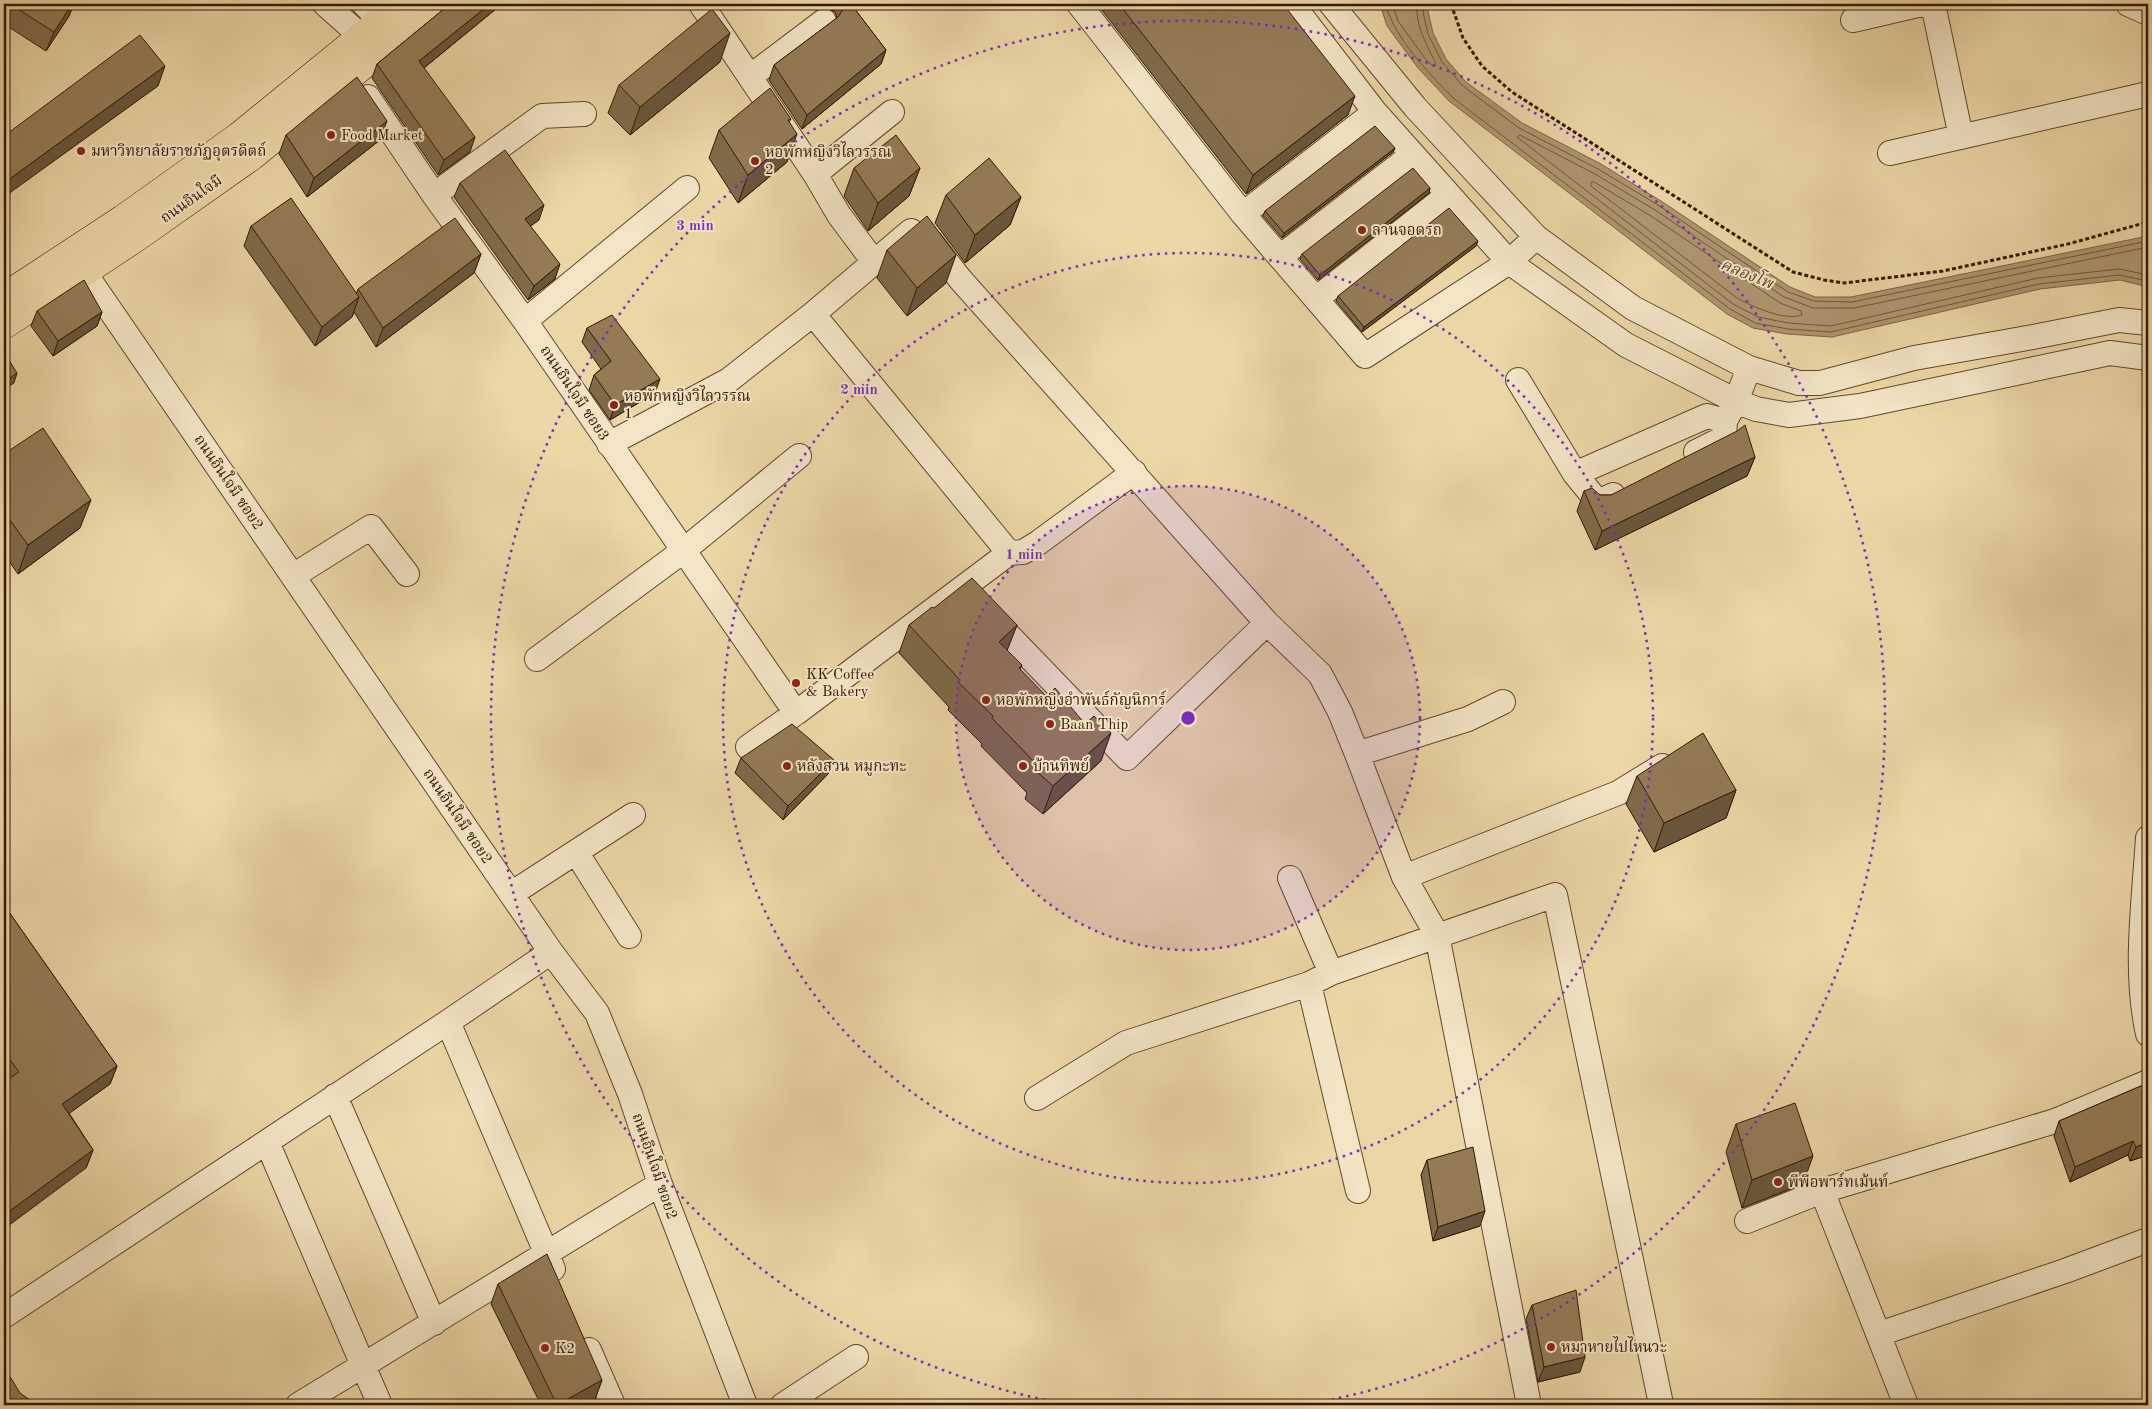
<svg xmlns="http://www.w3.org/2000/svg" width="2152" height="1409" viewBox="0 0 2152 1409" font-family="'Old Standard TT','Noto Serif Thai',serif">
	<rect width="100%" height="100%" fill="#ebd6a6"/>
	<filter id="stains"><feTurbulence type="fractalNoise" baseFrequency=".004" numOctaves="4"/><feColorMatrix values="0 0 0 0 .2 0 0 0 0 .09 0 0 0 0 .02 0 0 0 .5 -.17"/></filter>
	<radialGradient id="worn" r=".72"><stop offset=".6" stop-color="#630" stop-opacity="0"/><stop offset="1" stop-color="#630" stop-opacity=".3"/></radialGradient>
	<path fill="#ad956e" stroke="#7d6342" d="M1380,4H1428V11L1433,33L1446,59L1466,82L1522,123L1601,164L1661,201L1790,287L1815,297H1851L2148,236V287L2120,280L2040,289L1832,337L1787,334L1753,328L1727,314L1449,101L1418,68L1387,26Z"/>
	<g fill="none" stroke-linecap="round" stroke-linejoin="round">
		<path stroke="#715637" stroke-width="1" d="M1385,4C1397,41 1426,70 1453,98L1730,309L1755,323L1788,329L1831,332L2039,284L2119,275L2148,281
			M1392,4L1398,21L1427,61L1434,67L1436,64C1427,45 1415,25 1417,4
			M1423,4V12L1428,34L1442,62L1463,86L1519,128L1598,169L1658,205L1788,292L1814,301L1852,302L2148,241
			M1594,182L1651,216L1780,303L1801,311L1802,315C1783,321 1754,307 1737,298L1591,186V183Z
			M2148,247L1854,308H1813L1784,297L1655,210L1595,174L1520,135L1517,137L1733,304L1758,317L1788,323L1831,326L2038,278L2119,269L2148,275"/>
		<defs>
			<path id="minor" d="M325,4L361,36L373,51
				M364,4L393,33
				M701,4L815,174L839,215L874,262
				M1079,4L1243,214L1365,356L1509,262L1536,237
				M1292,4L1375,112L1509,262L1626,345L1736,401L1756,409L1789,415L1860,406L2110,353L2148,358
				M1331,4L1415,107L1536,237L1633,308L1749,368L1799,383H1820L1914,358L2033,337L2119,320L2148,323
				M1933,4L1961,137
				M2128,4L2148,13
				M1853,20L1922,4
				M751,76L824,21
				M368,97L434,195L525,321L796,713
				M1890,153L2148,94
				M815,174L892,112
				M434,195L542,116L584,114
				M1243,214L1375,112
				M932,243L960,279L1267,623L1320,674L1340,712L1357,754L1404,877L1437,935L1529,1405
				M1280,257L1412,155
				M84,272L551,952L597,1013L630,1094L660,1184L745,1405
				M1316,299L1448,195
				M813,314L1009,553
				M525,321L687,188
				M1518,380L1575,474L1598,502L1613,495
				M609,444L729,380L813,314L911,231
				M1696,452L1724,438L1725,421
				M1575,474L1707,416L1725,421L1736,401L1749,368
				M293,576L371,527L407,574
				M990,616L1127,758L1267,623
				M537,659L683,551L799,456
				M748,747L796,713L1009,553L1023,552L1038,543L1134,472
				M1357,754L1468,719L1503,702
				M2148,838C2144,902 2134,971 2148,1034
				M576,852L629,936
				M1404,877L1618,793L1662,766
				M1290,878L1331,973
				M511,894L633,815
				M1309,984L1358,1191
				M448,1022L553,1269
				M335,1096L434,1323
				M1037,1098L1126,1043L1309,984L1331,973L1555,895L1661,1404L1658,1405
				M267,1142L380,1405
				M1822,1191L1906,1405
				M1747,1221L1822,1191L2055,1121L2148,1082
				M4,1316L448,1022L551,952
				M1879,1334L2065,1271L2148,1240
				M589,1350L613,1405
				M298,1405L660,1184
				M783,1405L856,1357"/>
			<path id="major" d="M4,297L123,219L238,137L401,4
				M4,325L137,237L252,156L438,4"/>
		</defs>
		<use href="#minor" stroke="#62482a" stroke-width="26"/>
		<use href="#major" stroke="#351800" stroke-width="29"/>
		<path stroke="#351800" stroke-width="3" stroke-dasharray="4 2.5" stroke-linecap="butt" d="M1451,4L1463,38L1482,66L1512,92L1793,272L1824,280L1844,283L1943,271L2068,244L2148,222"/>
		<use href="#minor" stroke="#f2e4c5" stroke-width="24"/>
		<use href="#major" stroke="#ebd6a6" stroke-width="28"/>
	</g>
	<path fill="#7f6a4a" stroke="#351800" d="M4,4H74L69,16L46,51L4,24Z
		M450,4H502L424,68L470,152L438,175L372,78L377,64Z
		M828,4H851L886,50L881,64L802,129L769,80L774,65L837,18L835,12L826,8Z
		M1097,4H1283L1348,115L1246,194Z
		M720,62L630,135L608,113L619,85Z
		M791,119L789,122L787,162L738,203L709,158L719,130Z
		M286,135L380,140L307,197L279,154Z
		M1395,148L1393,152L1282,238L1263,216L1265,211Z
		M854,168H920L909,196L868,231L844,196Z
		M460,183L539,220L530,226L555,279L528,300L454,197Z
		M1430,188L1429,193L1318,280L1300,259L1302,254Z
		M946,195L1021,197L1010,225L965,263L935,223Z
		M251,226L357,293L358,289L481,254L474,273L376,347L354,312L352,317L315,346L244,246Z
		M1476,246L1362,332L1336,301L1338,296Z
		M887,250L946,283L907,316L877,278Z
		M37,311L102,312L97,326L53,356L31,326Z
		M587,328L655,393L610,420L589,390L594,375L601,369L582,342Z
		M4,454L80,528L18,574L4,554Z
		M1755,457L1747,476L1595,550L1577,511L1584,491L1600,495H1611Z
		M934,608L1017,625L1007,650L1022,665L1020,670L1101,761L1043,814L1025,799L1027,793L981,746L982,744L948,710L949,707L899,653L909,625Z
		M741,758L834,760L828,774L783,820L735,773Z
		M1637,776L1736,790L1726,818L1654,852L1626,804Z
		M4,905L117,1066L110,1084L69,1113L93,1150L86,1168L4,1080Z
		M2148,1083V1155L2130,1161L2128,1155L2070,1182L2054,1136L2059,1121Z
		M1736,1124L1803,1184L1742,1208L1726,1152Z
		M1427,1160L1480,1226L1433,1241L1421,1175Z
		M498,1284L602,1380L595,1399L584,1405H541L491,1304Z
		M1532,1305L1580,1372L1538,1382L1526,1319Z"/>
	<path fill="#68563c" stroke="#351800" d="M72,4H74L69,16L46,51L54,32Z
		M490,4H502L414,76L419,61Z
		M730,33L720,62L630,135L640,107Z
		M886,50L881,64L802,129L807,115Z
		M165,66L158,86L4,197V183Z
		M1355,96L1348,115L1246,194L1253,175Z
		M387,121L380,140L307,197L314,178Z
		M797,134L787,162L738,203L748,175Z
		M475,137L470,152L438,175L444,160Z
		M1395,148L1393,152L1282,238L1284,233Z
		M920,168L909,196L868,231L878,203Z
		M1430,188L1429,193L1318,280L1320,275Z
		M1021,197L1010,225L965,263L975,235Z
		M544,205L539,220L520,234L525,219Z
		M1478,241L1476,246L1362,332L1364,327Z
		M481,254L474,273L376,347L383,328Z
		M956,255L946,283L907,316L917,288Z
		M560,264L555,279L528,300L534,286Z
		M359,297L352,317L315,346L322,327Z
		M102,312L97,326L53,356L58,341Z
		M17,373L14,383L4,389V382Z
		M660,379L655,393L610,420L615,405Z
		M1755,457L1747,476L1595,550L1602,531Z
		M91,500L80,528L18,574L28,545Z
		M1017,625L1006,653L999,642Z
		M1111,733L1101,761L1043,814L1053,786Z
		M834,760L828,774L783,820L788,806Z
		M1736,790L1726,818L1654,852L1664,823Z
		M117,1066L110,1084L56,1123L62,1104Z
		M2133,1141L2128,1155L2070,1182L2075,1167Z
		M2148,1142V1155L2130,1161L2136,1147Z
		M93,1150L86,1168L4,1229V1215Z
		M1813,1156L1803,1184L1742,1208L1752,1180Z
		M1485,1211L1480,1226L1433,1241L1438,1227Z
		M1585,1357L1580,1372L1538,1382L1544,1367Z
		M602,1380L595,1399L584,1405H557Z"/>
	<path fill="#947b56" stroke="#351800" d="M10,4H72L54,32Z
		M450,4H490L419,61L475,137L444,160L377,64Z
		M843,4H851L886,50L807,115L774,65L838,17L842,11Z
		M1119,4H1283L1355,96L1253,175Z
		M712,9L730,33L640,107L619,85Z
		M140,35L165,66L4,183V136Z
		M357,77L387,121L314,178L286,135Z
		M770,88L791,119L788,120L797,134L748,175L719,130Z
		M1375,126L1395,148L1284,233L1265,211Z
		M896,135L920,168L878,203L854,168Z
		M505,150L544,205L525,219L560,264L534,286L460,183Z
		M989,158L1021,197L975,235L946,195Z
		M1413,168L1430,188L1320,275L1302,254Z
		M291,198L359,297L322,327L251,226Z
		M1449,208L1478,241L1364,327L1338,296Z
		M927,216L956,255L917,288L887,250Z
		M455,218L481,254L383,328L358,289Z
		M84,280L102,312L58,341L37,311Z
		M612,315L660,379L615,405L594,375L611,361L587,328Z
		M4,352L17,373L4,382Z
		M1745,425L1755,457L1602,531L1584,491L1592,488L1600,495H1611L1737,431Z
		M43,428L91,500L28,545L4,512V454Z
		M972,578L1017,625L999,642L1022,665L1019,668L1047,697L1055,688L1085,724L1094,716L1111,733L1053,786L1035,770L1039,767L992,718L993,716L958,682L960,680L909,625L932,607L934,608Z
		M792,724L834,760L788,806L741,758Z
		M1703,733L1736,790L1664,823L1637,776Z
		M4,905L117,1066L62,1104L93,1150L4,1215V1082L19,1072L4,1052Z
		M2148,1083V1142L2136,1147L2133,1141L2075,1167L2059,1121Z
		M1795,1103L1813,1156L1752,1180L1736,1124Z
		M1473,1147L1485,1211L1438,1227L1427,1160Z
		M547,1254L602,1380L557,1405L498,1284Z
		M1576,1290L1585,1357L1544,1367L1532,1305Z
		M4,1367L20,1393L30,1400L34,1405H4Z"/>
	<circle cx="1188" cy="718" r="232" fill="#7b2cbf" fill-opacity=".12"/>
	<g fill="none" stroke="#7b2cbf" stroke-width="2.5" stroke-dasharray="2.5 5">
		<circle cx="1188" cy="718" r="232"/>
		<circle cx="1188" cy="718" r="465"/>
		<path d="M1067 1404A697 697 0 1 1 1309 1404"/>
	</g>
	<g fill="#8f2418" stroke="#f2e4c5" stroke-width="2">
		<circle cx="331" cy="135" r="5"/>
		<circle cx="81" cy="151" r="5"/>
		<circle cx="755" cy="161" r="5"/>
		<circle cx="1362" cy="230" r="5"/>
		<circle cx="614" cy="405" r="5"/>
		<circle cx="796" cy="683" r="5"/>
		<circle cx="986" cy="700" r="5"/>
		<circle cx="1050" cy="724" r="5"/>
		<circle cx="787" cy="766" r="5"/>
		<circle cx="1023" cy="766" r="5"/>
		<circle cx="1778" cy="1182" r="5"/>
		<circle cx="1551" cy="1347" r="5"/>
		<circle cx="545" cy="1348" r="5"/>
	</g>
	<g text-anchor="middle" stroke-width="4" stroke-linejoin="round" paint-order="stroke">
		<g font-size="15" fill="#351800" stroke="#f2e4c5" text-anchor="start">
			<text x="341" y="140">Food Market</text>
			<text x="91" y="156">มหาวิทยาลัยราชภัฏอุตรดิตถ์</text>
			<text x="765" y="157">หอพักหญิงวิไลวรรณ<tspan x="765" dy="17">2</tspan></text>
			<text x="1372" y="235">ลานจอดรถ</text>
			<text x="624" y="401">หอพักหญิงวิไลวรรณ<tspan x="624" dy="17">1</tspan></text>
			<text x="806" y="679">KK Coffee<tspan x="806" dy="17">&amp; Bakery</tspan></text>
			<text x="996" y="705">หอพักหญิงอำพันธ์กัญนิการ์</text>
			<text x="1060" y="729">Baan Thip</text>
			<text x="797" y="771">หลังสวน หมูกะทะ</text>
			<text x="1033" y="771">บ้านทิพย์</text>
			<text x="1788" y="1187">พีพีอพาร์ทเม้นท์</text>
			<text x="1561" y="1352">หมาหายไปไหนวะ</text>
			<text x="555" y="1353">K2</text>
		</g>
		<g font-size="15" fill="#351800" stroke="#f2e4c5">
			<text transform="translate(191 199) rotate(-35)" y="5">ถนนอินใจมี</text>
			<text transform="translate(575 393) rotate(56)" y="5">ถนนอินใจมี ซอย3</text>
			<text transform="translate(229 482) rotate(56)" y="5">ถนนอินใจมี ซอย2</text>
			<text transform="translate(458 816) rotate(56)" y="5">ถนนอินใจมี ซอย2</text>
			<text transform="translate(655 1166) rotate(71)" y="5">ถนนอินใจมี ซอย2</text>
		</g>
		<g font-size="16" font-style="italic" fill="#5f4426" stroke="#f2e4c5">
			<text transform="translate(1747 273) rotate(22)" y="6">คลองโพ</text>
		</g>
	</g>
	<circle cx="1188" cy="718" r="8" fill="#7b2cbf" stroke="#f2e4c5" stroke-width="2.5"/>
	<g font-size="15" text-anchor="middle" font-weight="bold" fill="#7b2cbf" stroke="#f2e4c5" stroke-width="4" stroke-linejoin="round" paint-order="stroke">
		<text x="695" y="230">3 min</text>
		<text x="859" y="394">2 min</text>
		<text x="1024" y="559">1 min</text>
	</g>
	<rect width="2152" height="1409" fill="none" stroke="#ebd6a6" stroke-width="20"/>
	<rect x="5" y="5" width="2142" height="1399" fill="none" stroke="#351800" stroke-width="2.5"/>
	<rect x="10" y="10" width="2132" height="1389" fill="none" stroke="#351800"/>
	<rect width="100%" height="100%" filter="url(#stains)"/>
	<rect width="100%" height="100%" fill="url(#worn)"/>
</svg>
